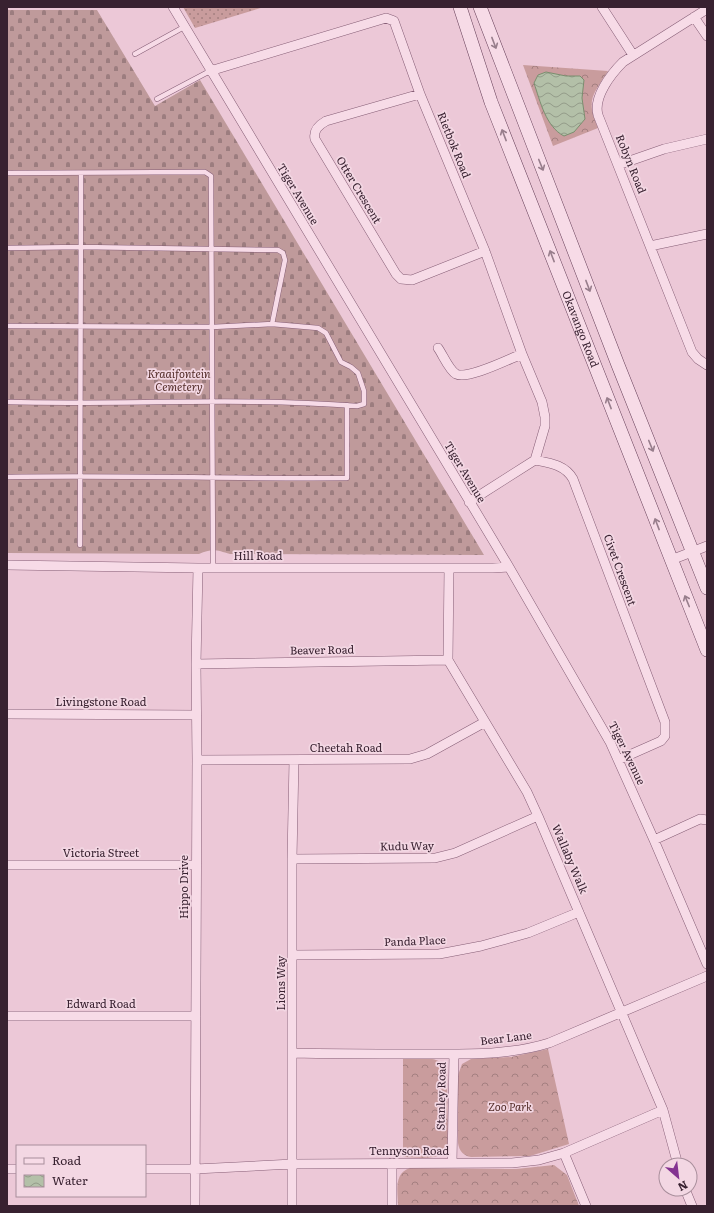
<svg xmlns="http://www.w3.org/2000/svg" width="714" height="1213" viewBox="0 0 714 1213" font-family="Literata,serif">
	<defs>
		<pattern id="grass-dots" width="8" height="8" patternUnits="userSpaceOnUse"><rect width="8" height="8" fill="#c99c9d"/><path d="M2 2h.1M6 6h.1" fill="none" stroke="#a47f80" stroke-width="1.8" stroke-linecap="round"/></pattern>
		<pattern id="forest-crowns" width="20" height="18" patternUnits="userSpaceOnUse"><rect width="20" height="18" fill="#c99c9d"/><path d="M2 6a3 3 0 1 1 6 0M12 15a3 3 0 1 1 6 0" fill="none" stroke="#a47f80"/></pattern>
		<pattern id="cemetery-stones" width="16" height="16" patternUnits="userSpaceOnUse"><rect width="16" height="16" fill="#bf9a9b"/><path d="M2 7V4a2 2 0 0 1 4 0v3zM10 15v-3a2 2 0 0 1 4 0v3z" fill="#9c7d7f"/></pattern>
		<pattern id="water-waves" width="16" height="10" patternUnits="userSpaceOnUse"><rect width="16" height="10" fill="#b3c0a8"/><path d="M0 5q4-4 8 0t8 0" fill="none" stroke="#939c89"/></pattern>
	</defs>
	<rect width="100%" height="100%" fill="#ecc8d7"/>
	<path fill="url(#grass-dots)" d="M183,7H264L195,28Z"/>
	<path fill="url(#forest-crowns)" d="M523,65L608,71C592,96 586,100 598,128L553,146Z
		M548,1049L569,1144L530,1156L471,1157C464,1156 459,1151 458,1143V1075L462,1064L471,1059L511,1057Z
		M403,1059C418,1059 441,1054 447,1070L448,1144C444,1163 418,1157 403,1157Z
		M554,1165L567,1175L579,1206H398C398,1193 393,1173 410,1168L516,1169Z"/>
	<path fill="url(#cemetery-stones)" d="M7,10H97L155,106L200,80L484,555L230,554C217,550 212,548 199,554L7,553Z"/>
	<path fill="url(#water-waves)" stroke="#7b8e6f" d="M546,72L566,76H580L584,80L582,98L585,119L574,132L564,136C546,127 540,101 534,83L538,75Z"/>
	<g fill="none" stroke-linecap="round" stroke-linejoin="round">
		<defs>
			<path id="lane" d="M135,54L184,27
				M157,99L210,71
				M7,173L205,172L211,176L213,568
				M7,248L81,247L278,250L283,253L285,260L272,324
				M7,326L212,327L272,324L318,328L326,333L341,362L351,367L358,373L364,391V404L357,406C241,397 124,405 7,402
				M7,477C120,475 234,479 347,478V405
				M80,545L81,173"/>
			<path id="street" d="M173,7L509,567L610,742L654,840L707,964
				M602,7L633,55
				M707,9L623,62C611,74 593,97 598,115L692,352L698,359L707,365
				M694,17L707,36
				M210,71L386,18L394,21L420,94L485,251L522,354L542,402L545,417V426L535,460
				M420,94L326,121C319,125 313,130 315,139L396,274L401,279L412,280L485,251
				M618,165L664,149L707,139
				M650,246L707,234
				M438,348C443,355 449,370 456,374C468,380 509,359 522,354
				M469,502L535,460C550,463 565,465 573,479L665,722V736L661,741L618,760
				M671,560L707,546
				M7,565L198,568H493L509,567
				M449,568L448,660L527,792L538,816L663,1110L678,1165
				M196,664L448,660
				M7,714L196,715
				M197,760L410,759L427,754L485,722
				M654,840L700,819L707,820
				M292,859L435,858L455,853L538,816
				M7,865H196
				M293,955L439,954L481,946L528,933L579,912
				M7,1016H196
				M293,1053C335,1054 377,1054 418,1054C462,1054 507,1056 549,1043L707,976
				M564,1153L586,1206
				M392,1163V1206
				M452,1163L454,1054
				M7,1169H17
				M145,1169H195L293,1164L512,1163L539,1160L564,1153L663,1110
				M685,1189L692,1206
				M195,1206L197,760L196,664L198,568
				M292,1206V859L294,760"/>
			<g id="secondary">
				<path id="s1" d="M460,7L491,102L707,650"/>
				<path d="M480,7L618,365L707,588"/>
			</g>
		</defs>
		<use href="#lane" stroke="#865e76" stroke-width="5.5"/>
		<use href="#street" stroke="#865e76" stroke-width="10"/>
		<use href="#secondary" stroke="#68415a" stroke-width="14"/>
		<use href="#lane" stroke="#f7dbe7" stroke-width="4.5"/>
		<use href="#street" stroke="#f7dbe7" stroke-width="9"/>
		<use href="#secondary" stroke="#f7dbe7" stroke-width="13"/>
	</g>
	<defs><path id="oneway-shaft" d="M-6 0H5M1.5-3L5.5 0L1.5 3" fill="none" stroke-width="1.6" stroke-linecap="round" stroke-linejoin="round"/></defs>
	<g stroke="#987e8c">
		<use href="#oneway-shaft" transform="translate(494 43) rotate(69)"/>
		<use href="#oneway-shaft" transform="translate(504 135) rotate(-111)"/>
		<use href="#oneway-shaft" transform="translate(541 165) rotate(68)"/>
		<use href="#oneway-shaft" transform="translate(552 256) rotate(-111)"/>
		<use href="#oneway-shaft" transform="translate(588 286) rotate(69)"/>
		<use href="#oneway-shaft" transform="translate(609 403) rotate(-111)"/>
		<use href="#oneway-shaft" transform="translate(651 446) rotate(68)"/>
		<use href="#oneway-shaft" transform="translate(657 524) rotate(-111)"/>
		<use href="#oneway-shaft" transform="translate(687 601) rotate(-112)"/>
	</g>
	<g text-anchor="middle" stroke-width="3.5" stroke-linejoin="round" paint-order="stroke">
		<g font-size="11" fill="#382130" stroke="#f3d7e3">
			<text transform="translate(454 145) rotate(68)" y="4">Rietbok Road</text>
			<text transform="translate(631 164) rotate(68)" y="4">Robyn Road</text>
			<text transform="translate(359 190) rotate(59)" y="4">Otter Crescent</text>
			<text transform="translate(298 194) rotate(59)" y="4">Tiger Avenue</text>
			<text dy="4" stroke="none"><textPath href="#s1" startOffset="344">Okavango Road</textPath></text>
			<text transform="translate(465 472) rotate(59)" y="4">Tiger Avenue</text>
			<text x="258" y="560">Hill Road</text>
			<text transform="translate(620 570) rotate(70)" y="4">Civet Crescent</text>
			<text transform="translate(322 650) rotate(-1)" y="4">Beaver Road</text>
			<text x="101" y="706">Livingstone Road</text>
			<text x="346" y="752">Cheetah Road</text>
			<text transform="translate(627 753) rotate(64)" y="4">Tiger Avenue</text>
			<text transform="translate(407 846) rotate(-1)" y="4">Kudu Way</text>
			<text x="101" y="857">Victoria Street</text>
			<text transform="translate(570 859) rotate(67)" y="4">Wallaby Walk</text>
			<text transform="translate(184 887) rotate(-90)" y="4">Hippo Drive</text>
			<text transform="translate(415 941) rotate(-2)" y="4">Panda Place</text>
			<text transform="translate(281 983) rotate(-90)" y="4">Lions Way</text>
			<text x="101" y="1008">Edward Road</text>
			<text transform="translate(506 1038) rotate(-7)" y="4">Bear Lane</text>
			<text transform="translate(441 1096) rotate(-89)" y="4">Stanley Road</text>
			<text x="409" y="1155">Tennyson Road</text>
		</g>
		<g font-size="11" font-style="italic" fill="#532d29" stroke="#f3d7e3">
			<text x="179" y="378">Kraaifontein<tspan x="179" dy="13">Cemetery</tspan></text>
			<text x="510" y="1111">Zoo Park</text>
		</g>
	</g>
	<rect width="714" height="1213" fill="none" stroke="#382130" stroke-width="16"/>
	<rect x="16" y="1145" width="130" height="52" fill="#f3d7e3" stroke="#a88e9b"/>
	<rect x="24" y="1158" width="20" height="6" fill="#f7dbe7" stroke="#a88e9b"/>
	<text x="52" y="1165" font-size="12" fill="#382130">Road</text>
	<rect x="24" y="1175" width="20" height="12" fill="url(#water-waves)" stroke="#a88e9b"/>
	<text x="52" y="1185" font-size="12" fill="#382130">Water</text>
	<g transform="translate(678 1177) rotate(152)"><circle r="19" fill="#f3d7e3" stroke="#a88e9b"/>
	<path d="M0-3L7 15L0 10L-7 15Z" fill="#843291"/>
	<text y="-6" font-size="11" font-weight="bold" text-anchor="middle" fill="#382130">N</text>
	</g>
</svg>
